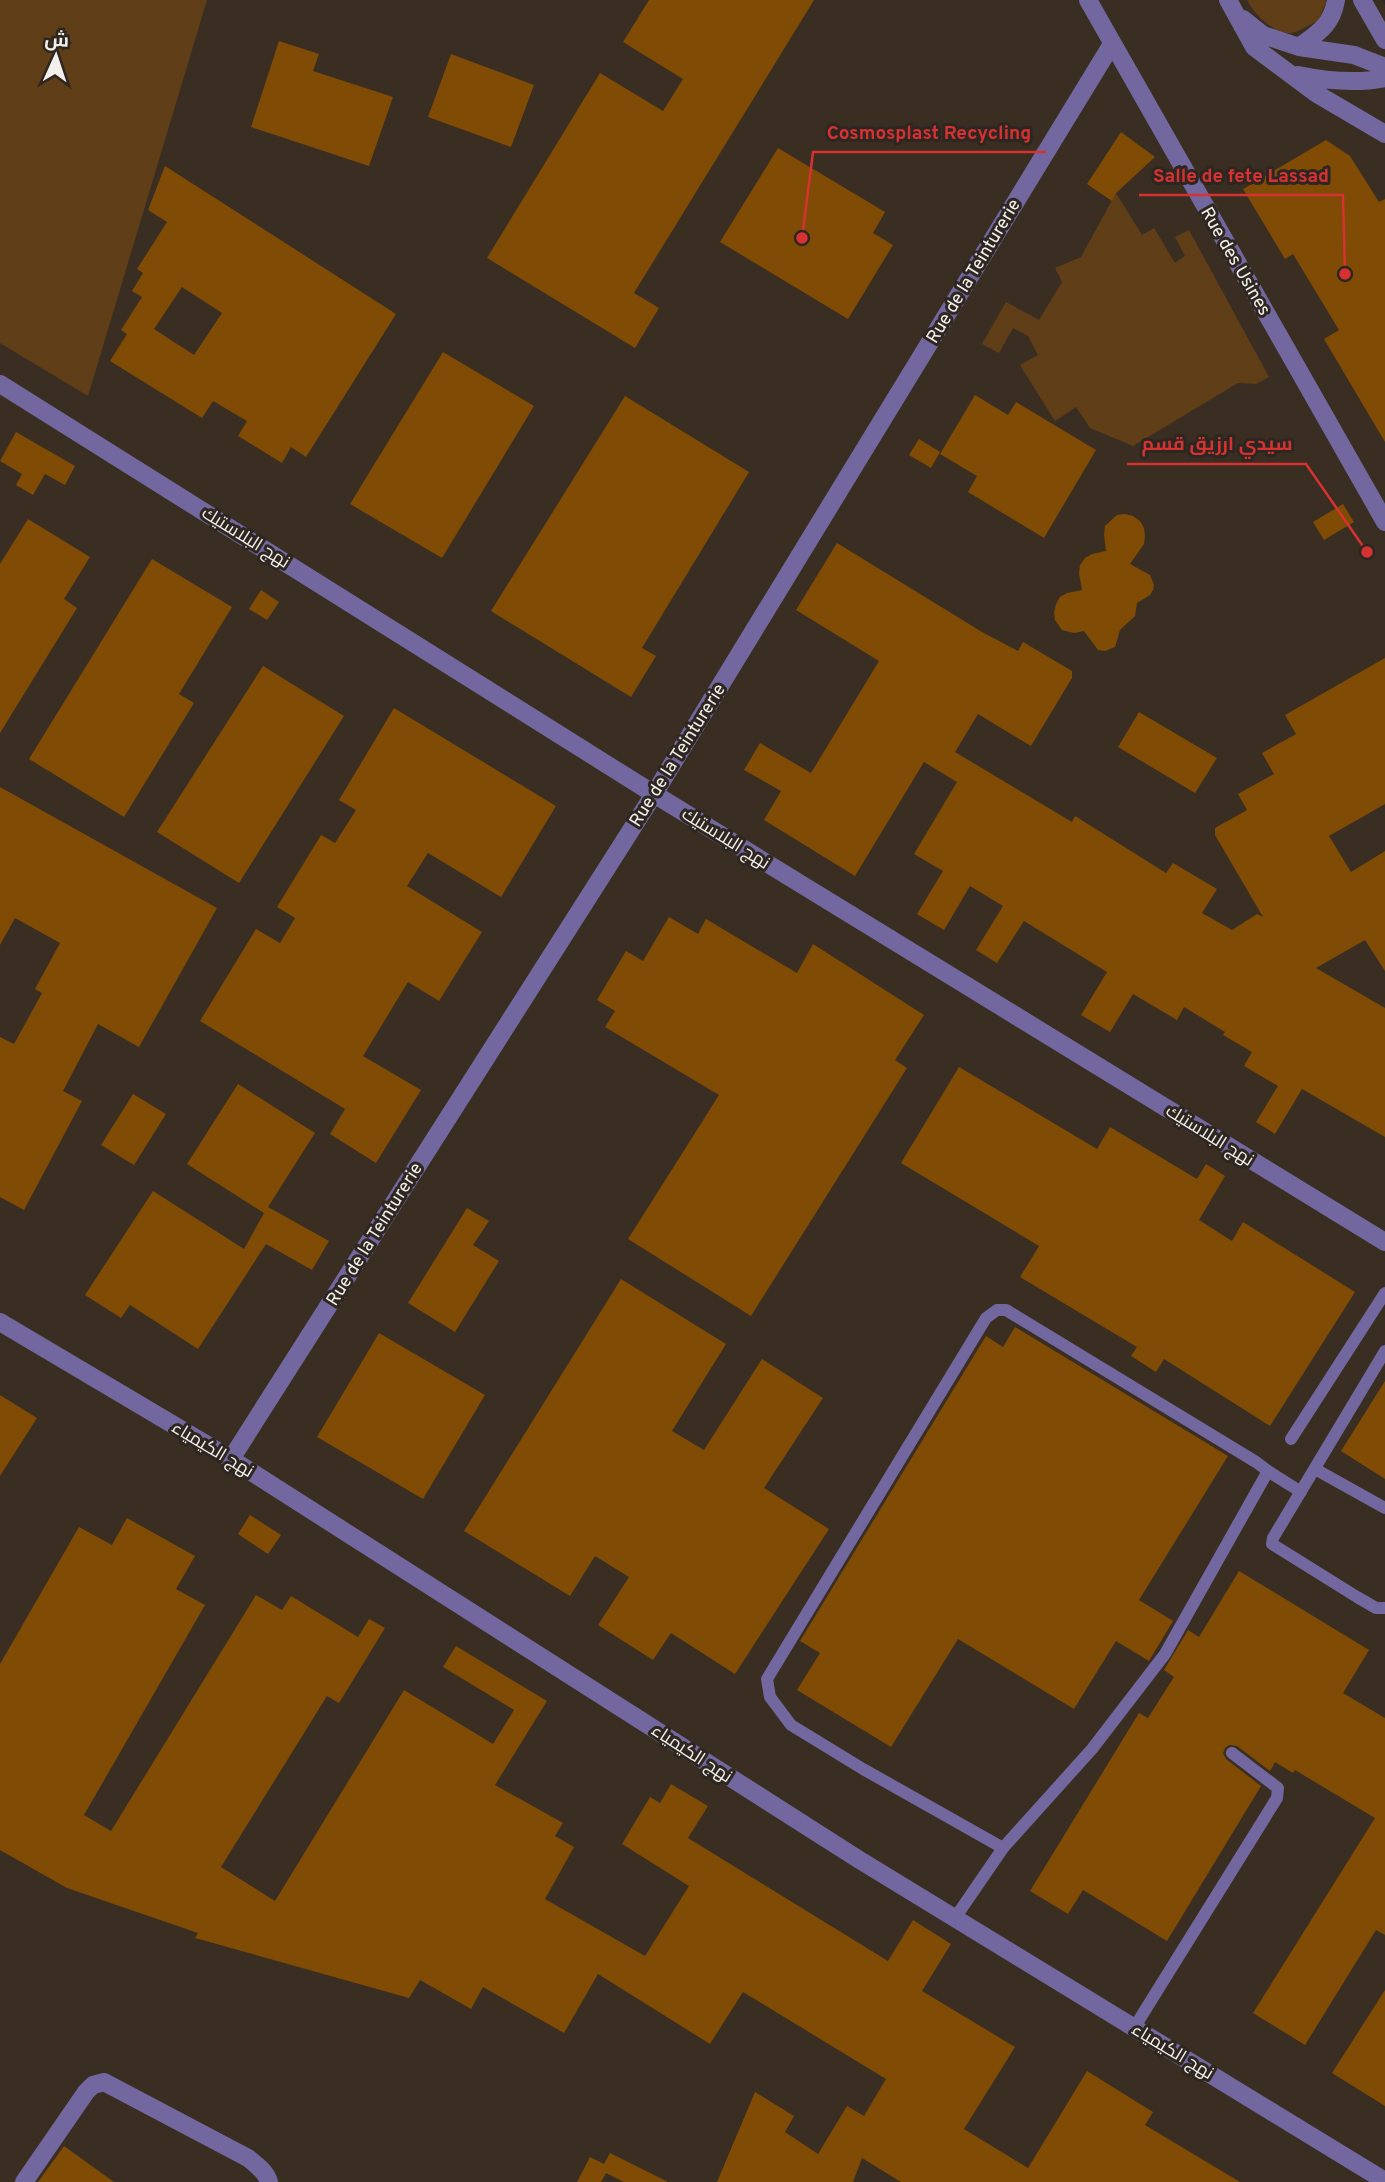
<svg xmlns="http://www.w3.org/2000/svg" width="1385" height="2182" viewBox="0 0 1385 2182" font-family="Overpass,Cairo,sans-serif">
	<rect width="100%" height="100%" fill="#2e2721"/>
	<path fill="#3a2e23" d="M0,0H1382L1385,5V2182H0Z"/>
	<path fill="#603e18" d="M0,0H207L88,396L0,343Z
		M1247,0H1325L1326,3L1318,21C1310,24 1299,32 1291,33C1275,35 1254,14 1247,0Z
		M1116,193L1142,235L1154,228L1175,263L1185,256L1175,237L1189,230L1269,377L1256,384L1238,383L1133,446L1090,428L1076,407L1055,421L1020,365L1038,355L1028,336L1013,328L999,353L982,344L1006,302L1039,320L1062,282L1055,268L1081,257Z"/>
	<path fill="#7f4b05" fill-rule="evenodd" d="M649,0H814L634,293L659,308L635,348L487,258L600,73L663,111L683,79L623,42Z
		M279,41L319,54L313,71L393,97L369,166L251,127Z
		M451,54L534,85L511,147L428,117Z
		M1121,132L1155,157L1116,193L1112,201L1087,184Z
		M1326,140L1350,156L1379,202L1385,199V442L1324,339L1339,330L1293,254L1285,259L1243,189Z
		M778,148L885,212L873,233L893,245L848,319L720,242Z
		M165,166L396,314L306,457L291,447L282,463L238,436L247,421L213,401L202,418L110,361L127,334L121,330L142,297L132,291L143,273L137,269L167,222L148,210ZM182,287L222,313L194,355L154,329Z
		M443,352L534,406L442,558L350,504Z
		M975,395L1008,415L1016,402L1096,450L1044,538L968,492L977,476L940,454Z
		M625,396L749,472L642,648L656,656L631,697L491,611Z
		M16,432L75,466L65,485L45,474L33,495L16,485L22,474L0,461Z
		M919,439L940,452L931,468L909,455Z
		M1343,504L1354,522L1324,540L1313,522Z
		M1125,514L1133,516L1140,521L1144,528L1145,536L1144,544L1130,564L1150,575L1154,585L1153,590L1150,595L1137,603L1135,616L1120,630L1115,647L1105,651L1098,650L1084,631L1074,633L1062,630L1055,620L1054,612L1056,604L1060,597L1067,593L1082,590L1079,573L1080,565L1085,558L1092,554L1106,551L1104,535L1105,526L1117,515Z
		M28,519L90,557L64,599L77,608L0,733V564Z
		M837,543L982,632L1018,651L1023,642L1072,671V678L1031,746L978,714L955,752L1072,822L1075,816L1166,873L1173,863L1217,889L1202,913L1232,930L1257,914L1263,917L1215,835V828L1247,810L1238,794L1274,774L1262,753L1296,734L1285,715L1385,658V804L1329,836L1351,872L1385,851V971L1365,940L1316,968L1385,1008V1137L1302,1089L1275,1134L1256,1122L1278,1086L1244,1066L1252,1052L1223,1035L1225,1032L1184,1007L1177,1020L1133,994L1110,1032L1081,1015L1107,972L1024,921L997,963L976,950L1003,906L970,886L944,930L917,914L943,871L914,854L957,782L924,762L855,876L764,820L781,791L744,770L760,743L811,773L879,661L796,610Z
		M152,559L232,607L179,694L194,703L124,817L29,759Z
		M261,590L279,602L267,620L249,609Z
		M263,666L344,716L239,883L157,832Z
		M394,708L556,806L501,897L428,853L407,886L482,932L439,1001L408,982L363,1056L421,1090L376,1163L330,1134L345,1109L200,1021L256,929L280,943L295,918L277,907L321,835L335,843L356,810L339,800Z
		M1139,712L1217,758L1195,793L1118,747Z
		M0,787L217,908L139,1047L98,1024L63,1091L82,1101L24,1210L0,1197V1037L14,1044L42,993L35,989L60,943L15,918L0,945Z
		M669,917L698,934L706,919L797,973L813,944L924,1015L895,1060L907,1068L751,1316L628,1239L719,1095L605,1027L615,1011L597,1000L626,951L643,961Z
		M959,1067L1097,1149L1110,1127L1197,1179L1206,1164L1225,1176L1199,1220L1232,1241L1243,1222L1355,1292L1270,1426L1164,1359L1156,1372L1131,1356L1137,1347L1020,1277L1039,1246L901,1163Z
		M238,1084L315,1133L268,1207L329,1241L312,1270L266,1244L198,1349L130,1305L121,1318L85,1295L153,1191L244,1249L264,1213L187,1164Z
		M133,1094L166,1114L134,1165L101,1145Z
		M467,1208L489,1221L473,1245L499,1261L455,1332L408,1303Z
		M621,1279L726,1344L672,1431L704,1450L762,1359L823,1398L764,1488L829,1529L735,1674L671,1633L653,1660L598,1625L629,1577L595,1556L570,1596L464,1531Z
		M1015,1327L1228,1456L1139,1600L1173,1621L1149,1661L1116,1641L1074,1709L958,1639L891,1747L797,1690L820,1653L800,1641L986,1336L1003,1347Z
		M379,1333L485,1395L423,1499L317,1437Z
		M1385,1381V1479L1341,1451Z
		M0,1395L37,1418L0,1476Z
		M250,1515L281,1535L268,1554L238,1534Z
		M127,1518L195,1556L176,1589L205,1605L84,1815L111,1831L256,1595L282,1610L291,1596L358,1637L369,1619L385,1628L339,1703L327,1696L221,1867L275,1901L404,1690L493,1744L514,1710L443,1667L456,1646L547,1701L495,1785L563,1823L555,1836L574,1847L545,1899L645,1956L689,1886L622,1844L650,1797L660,1803L671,1784L708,1806L688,1838L888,1961L913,1920L951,1944L922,1991L1015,2047L964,2129L1028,2168L1087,2071L1153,2112L1145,2125L1240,2182H901L862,2158L853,2182H717L755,2092L794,2116L785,2132L818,2154L847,2106L864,2116L886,2079L743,1992L710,2044L598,1974L564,2033L483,1987L471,2009L420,1980L409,1998L195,1938L198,1933L67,1888L0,1850V1664L79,1527L112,1545Z
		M1239,1571L1369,1650L1343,1693L1385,1718V1935L1376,1930L1305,2045L1253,2013L1375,1818L1295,1770L1293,1773L1275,1762L1270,1771L1237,1746L1229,1745L1225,1748L1223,1753L1226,1759L1261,1786L1167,1941L1083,1890L1068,1914L1030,1891L1139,1713L1148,1718L1174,1677L1164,1670L1188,1630L1199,1637Z
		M1385,1990V2106L1332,2073Z
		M64,2146L114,2182H38Z
		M610,2153L668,2182H624L606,2173L601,2182H577L590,2157L604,2164Z"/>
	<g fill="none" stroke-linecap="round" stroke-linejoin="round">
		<path stroke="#72689f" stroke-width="12" d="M1385,1351L1273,1538L1272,1544L1357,1597L1376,1608H1385
			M1291,1439L1385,1293
			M1315,1469L1385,1508
			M1268,1471L1301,1492
			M955,1918L1003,1848L1092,1749L1165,1654L1268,1471L1256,1462L1006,1310H997L986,1318L767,1679L770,1697L791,1725L863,1769L1003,1848
			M1134,2028L1277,1798L1278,1788L1232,1753"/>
		<path stroke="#72689f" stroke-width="18" d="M1088,0L1385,522
			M1228,0L1254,47L1317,94L1385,134
			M1362,0L1385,40
			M1243,19L1263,35L1299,47L1354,55L1385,67
			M1299,47C1318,33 1332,25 1336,0
			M1298,75C1327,81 1355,84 1385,78
			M0,384L654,794L1385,1242
			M0,1322L231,1459L858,1859L1385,2181
			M231,1459L654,794L1112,44
			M24,2182L86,2092L93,2085L104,2082L248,2158C256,2165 266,2171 269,2182"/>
	</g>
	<g text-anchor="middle" stroke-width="6" stroke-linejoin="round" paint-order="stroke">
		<g font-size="18" fill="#f3efea" stroke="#2e2721">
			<text transform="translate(1236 261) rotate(60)" y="6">Rue des Usines</text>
			<text transform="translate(973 271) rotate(-59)" y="6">Rue de la Teinturerie</text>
			<text transform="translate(246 537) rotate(32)" y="6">نهج البلاستيك</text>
			<text transform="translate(677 755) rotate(-58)" y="6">Rue de la Teinturerie</text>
			<text transform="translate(726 838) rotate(32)" y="6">نهج البلاستيك</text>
			<text transform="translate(1210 1135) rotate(32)" y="6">نهج البلاستيك</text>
			<text transform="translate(374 1234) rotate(-58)" y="6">Rue de la Teinturerie</text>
			<text transform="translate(213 1449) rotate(31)" y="6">نهج الكيمياء</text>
			<text transform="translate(692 1753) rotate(33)" y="6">نهج الكيمياء</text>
			<text transform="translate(1173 2051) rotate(31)" y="6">نهج الكيمياء</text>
		</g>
	</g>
	<path fill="none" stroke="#d73232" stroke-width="2.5" d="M802 238L813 152H1046M1345 274L1343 195H1139M1367 552L1306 464H1127"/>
	<g fill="#d73232" stroke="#2e2721" stroke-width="2.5">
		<circle cx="802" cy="238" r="7"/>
		<circle cx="1345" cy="274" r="7"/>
		<circle cx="1367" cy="552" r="7"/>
	</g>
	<g font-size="19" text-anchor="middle" font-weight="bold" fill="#d73232" stroke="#2e2721" stroke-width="6" stroke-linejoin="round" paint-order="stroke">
		<text x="929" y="139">Cosmosplast Recycling</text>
		<text x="1241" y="182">Salle de fete Lassad</text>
		<text x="1217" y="450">سيدي ارزيق قسم</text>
	</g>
	<g transform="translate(56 56) rotate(3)" stroke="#2e2721" stroke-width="5" paint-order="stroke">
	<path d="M0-5L12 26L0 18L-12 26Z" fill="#f3efea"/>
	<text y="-10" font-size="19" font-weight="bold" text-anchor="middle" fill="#f3efea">ش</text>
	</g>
</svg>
